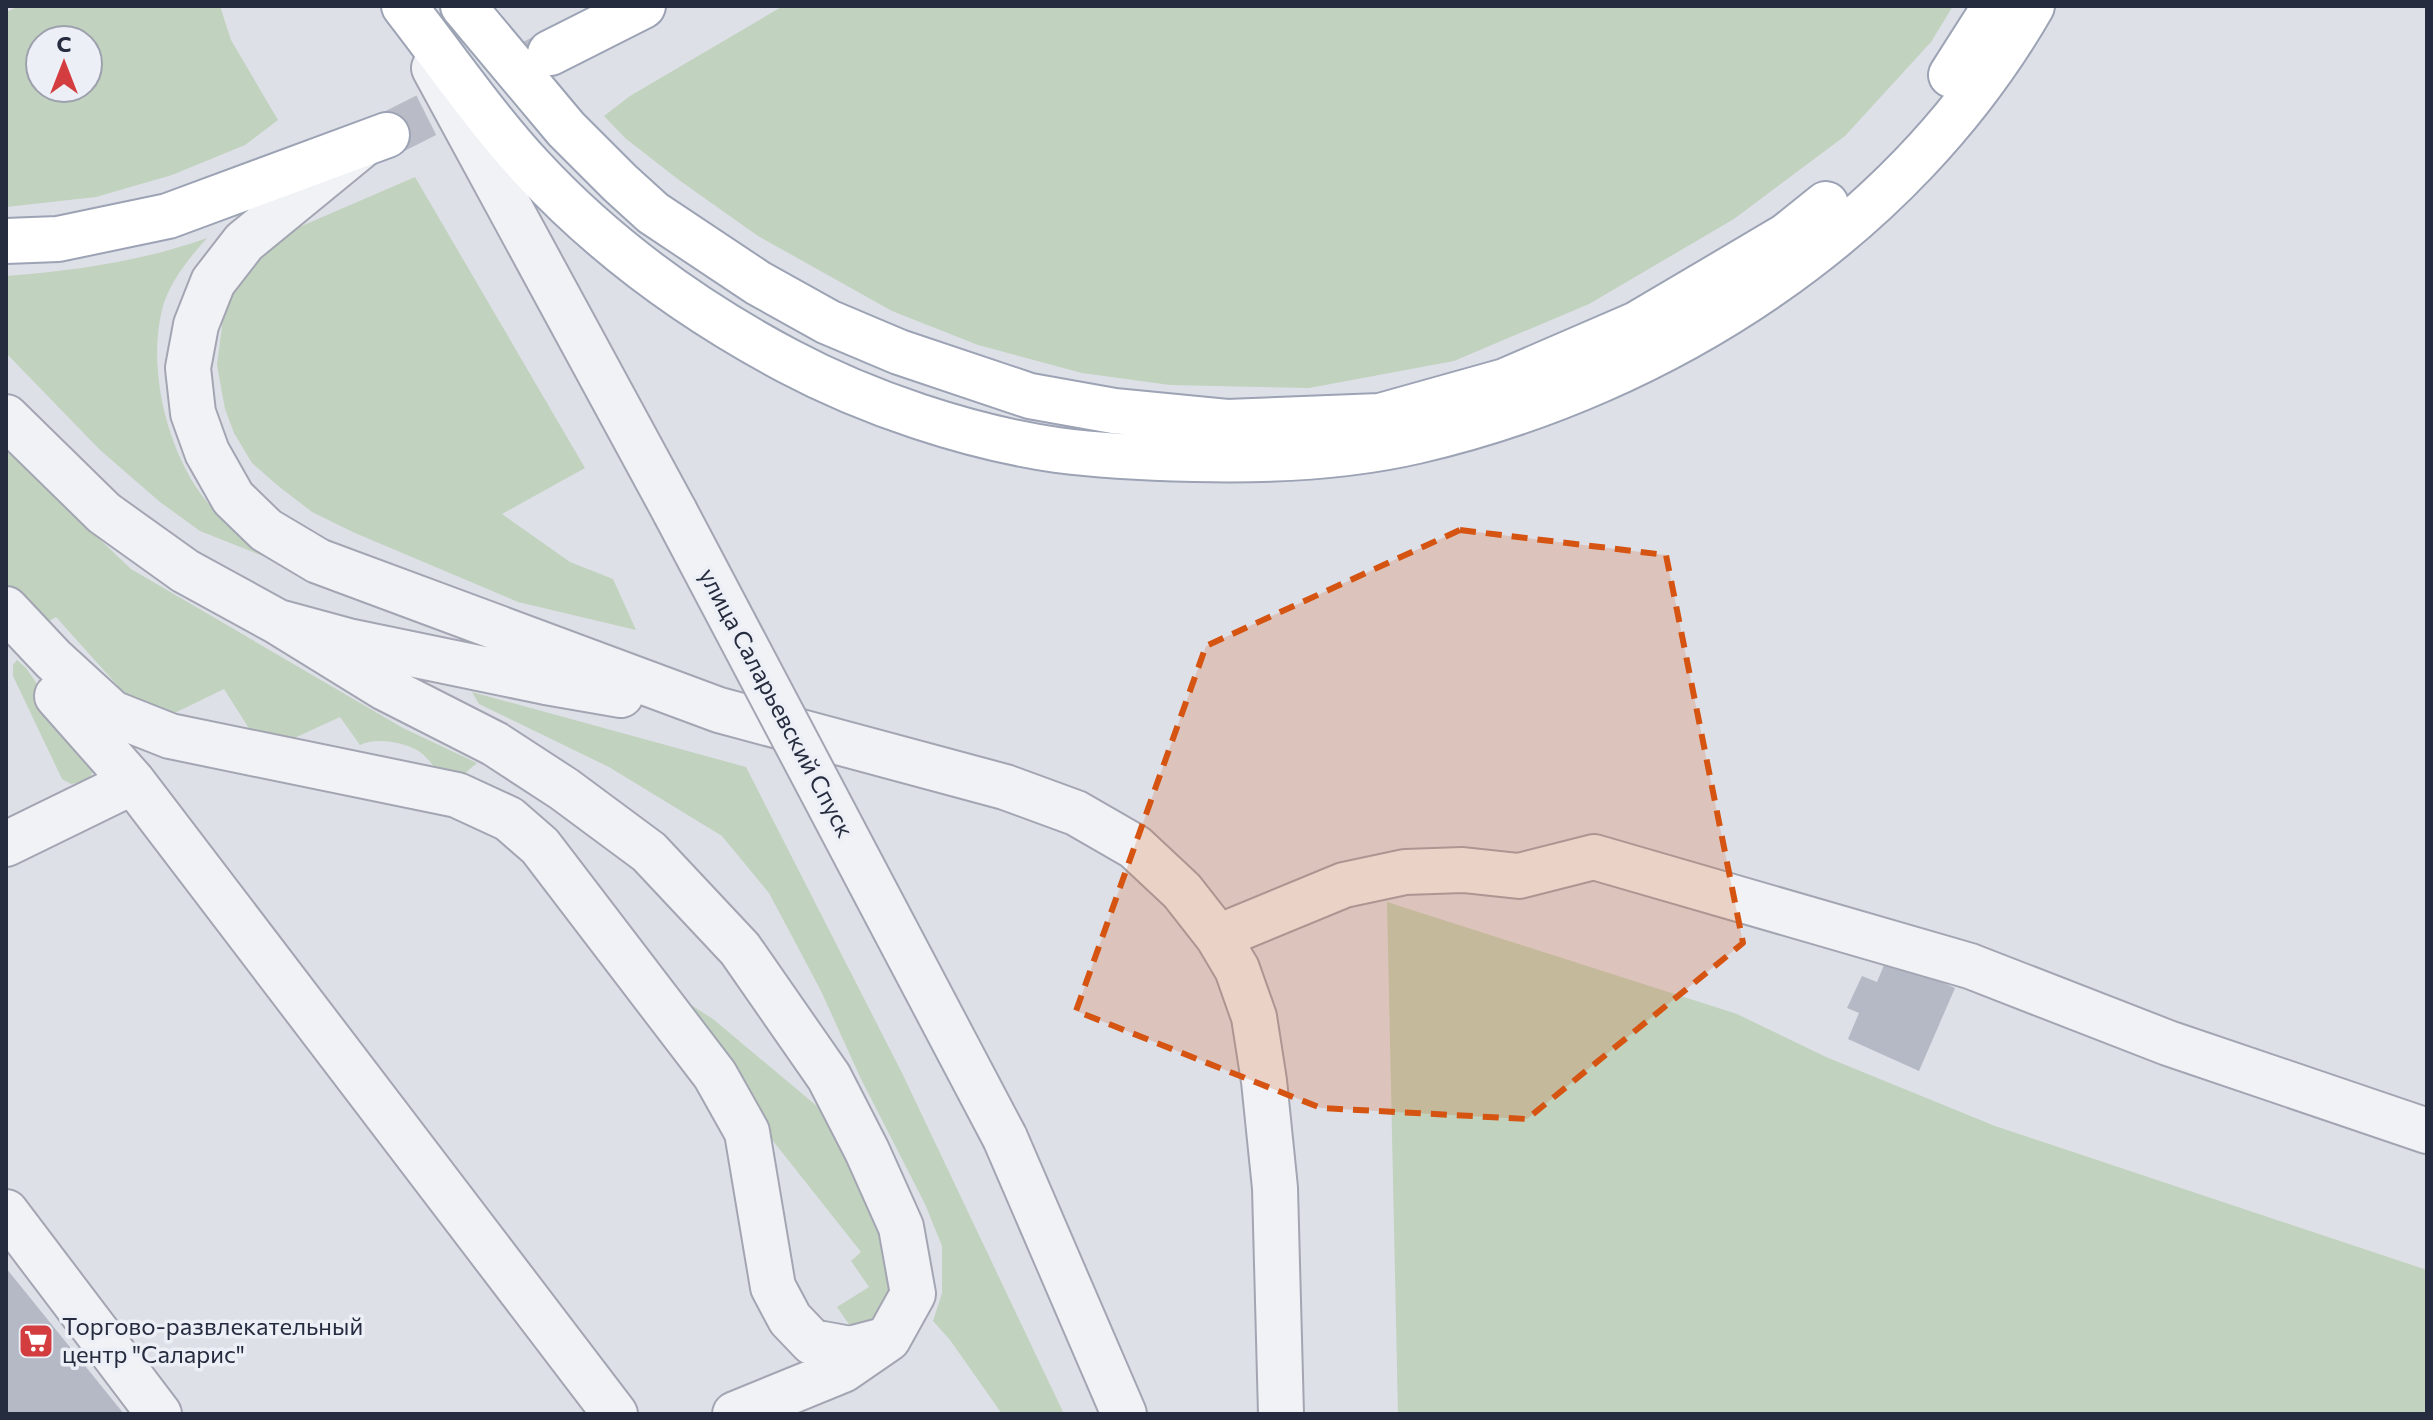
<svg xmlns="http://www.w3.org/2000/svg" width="2433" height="1420" viewBox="0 0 2433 1420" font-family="Commissioner,sans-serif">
	<rect width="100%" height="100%" fill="#dee0e8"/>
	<path fill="#c1d2be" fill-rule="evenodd" d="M20,6H220L231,40L278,120L245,145L172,175L96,197L6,207V12ZM88,40V88H40V40Z
		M783,6H1953L1931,42L1845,136L1734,219L1589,304L1454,361L1309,388L1170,385L1082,373L978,345L892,311L758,236L679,180L625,138L604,116L630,96Z
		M415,177L585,468L502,514L570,562L613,579L636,630L518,602L355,533L312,512L277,485L252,463L234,433L225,409L217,365L224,310L257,258L297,228Z
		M207,238C189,258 168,284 162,310C147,371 168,454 207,502C227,526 258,545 283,564L200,531L160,502L100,450L6,353V276C73,271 143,261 207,238Z
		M6,446L27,470L131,569L403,728L477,763L449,787C440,776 431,760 420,752C405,742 375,737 360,745L340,717L264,752L224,689L152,724L56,617L34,630L6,594Z
		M17,660L26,668L91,761L93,772L87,781L71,784L62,779L13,676V665Z
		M472,692L746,767L902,1073L1064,1414H1002L950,1340L933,1321L942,1293V1246L925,1204L861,1079L821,991L769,893L722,836L609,767L479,704Z
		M1387,902L1737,1014L1826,1057L1995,1126L2427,1270V1414H1398Z
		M655,992H671L713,1019L824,1112L887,1222L897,1281L880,1314L855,1333L837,1307L869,1287L851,1261L861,1252Z"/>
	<path fill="#b5b9c5" d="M1887,958L1955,988L1919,1071L1848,1039L1859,1013L1847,1008L1862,976L1877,982Z
		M6,1268L124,1414H6Z"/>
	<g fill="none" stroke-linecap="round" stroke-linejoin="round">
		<path stroke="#b9bcc6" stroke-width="44" stroke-dasharray="44 22" stroke-linecap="butt" d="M387,135L550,53"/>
		<defs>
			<path id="minor" d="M434,68L675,512
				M360,147L244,242L213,282L196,325L188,368L193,413L207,452L233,498L266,530L318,561L719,710L1005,787L1076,813L1135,847L1182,891L1218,937L1237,969L1254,1017L1264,1081L1275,1188L1281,1414
				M6,417L104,513L185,571L278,622L348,641L546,682L621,695
				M6,609L53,659L112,713L170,736L457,795L509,819L540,846L715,1075L747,1132L773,1287L790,1319L812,1342L850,1349L888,1339
				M278,622L385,688L495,744L564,789L649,852L740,949L829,1077L867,1151L901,1227L913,1294L888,1339L843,1370L735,1414
				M57,696L133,782L615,1414
				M6,844L133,782
				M1218,937L1344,885L1405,872L1463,870L1519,876L1594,857L1970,966L2168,1043L2427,1131
				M1005,1138L1124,1414
				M6,1212L159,1414"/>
			<path id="major" d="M404,6C446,60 485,117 531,167C604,246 694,311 788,361C867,403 968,437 1057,450C1102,456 1148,458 1194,459C1269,461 1344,458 1417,441C1666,383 1903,230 2032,6
				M463,6L566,129L620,183L653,213L758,283L828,322L899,352L1030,396L1114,411L1227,422L1380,416L1505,381L1637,324L1786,236L1826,204
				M550,53L643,6
				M1951,75L1995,6
				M6,241L58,239L168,216L387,135"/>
		</defs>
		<use href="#minor" stroke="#a3a6b2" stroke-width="48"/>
		<use href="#major" stroke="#9ca3b4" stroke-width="48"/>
		<use href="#minor" stroke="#f0f2f6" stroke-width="44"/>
		<use href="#major" stroke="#fff" stroke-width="44"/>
		<defs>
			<path id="minor-bridge" d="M675,512L1005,1138"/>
		</defs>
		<use href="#minor-bridge" stroke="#a3a6b2" stroke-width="48" stroke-linecap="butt"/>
		<use href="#minor-bridge" stroke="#f0f2f6" stroke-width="44"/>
	</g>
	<path fill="#d55411" fill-opacity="0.2" stroke="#d55411" stroke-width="6" stroke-dasharray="16 10" stroke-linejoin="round" d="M1460,530L1666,555L1743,943L1527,1119L1321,1108L1076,1011L1206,646Z"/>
	<defs>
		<symbol id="supermarket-square" viewBox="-11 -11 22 22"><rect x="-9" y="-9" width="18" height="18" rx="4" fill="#d33d3f" stroke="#edeff6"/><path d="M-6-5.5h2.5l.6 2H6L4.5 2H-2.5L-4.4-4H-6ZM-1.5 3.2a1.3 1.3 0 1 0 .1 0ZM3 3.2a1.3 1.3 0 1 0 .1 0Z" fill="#fff"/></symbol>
	</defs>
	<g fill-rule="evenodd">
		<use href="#supermarket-square" x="16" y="1321" width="40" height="40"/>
	</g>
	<g text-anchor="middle" stroke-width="7" stroke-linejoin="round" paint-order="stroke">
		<g font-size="24" fill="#262c3f" stroke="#edeff6">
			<text transform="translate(776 703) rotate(62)" y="8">улица Саларьевский Спуск</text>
		</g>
		<g font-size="24" fill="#262c3f" stroke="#edeff6" text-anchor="start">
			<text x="62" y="1335">Торгово-развлекательный<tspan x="62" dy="28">центр "Саларис"</tspan></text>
		</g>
	</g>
	<rect width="2433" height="1420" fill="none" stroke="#262c3f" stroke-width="16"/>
	<g transform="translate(64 64)"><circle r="38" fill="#edeff6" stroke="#9da1ad" stroke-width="2"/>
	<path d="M0-6L14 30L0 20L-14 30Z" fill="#d33d3f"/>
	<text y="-12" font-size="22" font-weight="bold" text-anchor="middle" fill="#262c3f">С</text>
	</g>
</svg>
